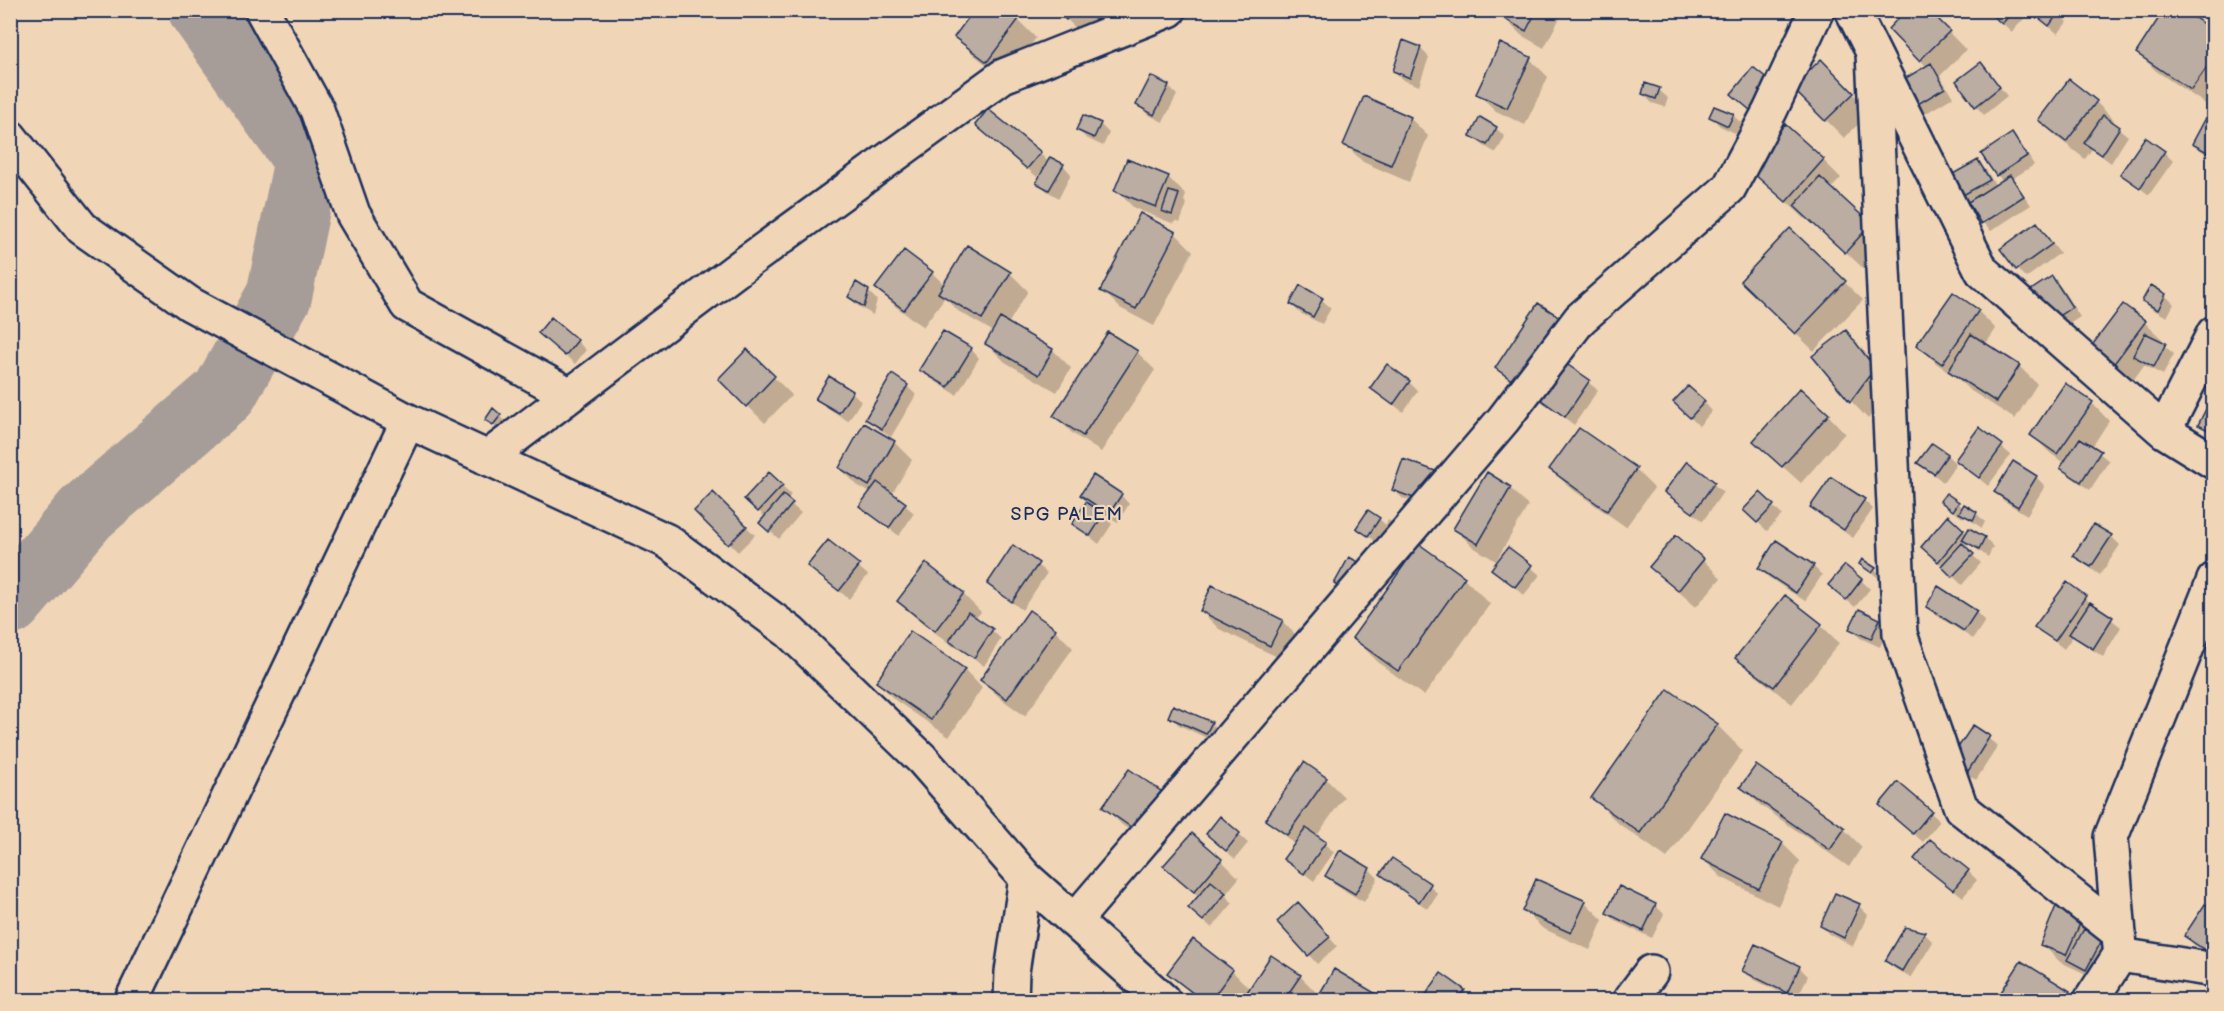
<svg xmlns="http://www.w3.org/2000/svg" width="2224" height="1011" viewBox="0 0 2224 1011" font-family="'Balsamiq Sans',sans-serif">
	<rect width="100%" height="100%" fill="#f0d6b7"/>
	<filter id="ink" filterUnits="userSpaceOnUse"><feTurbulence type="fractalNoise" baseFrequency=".0167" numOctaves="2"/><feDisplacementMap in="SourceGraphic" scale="12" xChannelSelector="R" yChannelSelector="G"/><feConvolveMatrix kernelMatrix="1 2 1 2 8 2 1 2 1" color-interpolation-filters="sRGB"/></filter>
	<g filter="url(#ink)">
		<path fill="#0003" d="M1057,10H1105L1108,13L1085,37Z
			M1506,10H1564L1544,48L1521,35L1503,17Z
			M1927,10L1966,50L1940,76L1953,97L1923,115L1914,106L1927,67L1890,29Z
			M1988,10H2055L2067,22L2058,34L2031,11L2012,32Z
			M1018,20L1036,38L1005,79L974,55L956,37Z
			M2214,33V101L2210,107L2156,71L2138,53Z
			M1420,48L1429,57L1419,86L1403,80L1394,71Z
			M1530,59L1548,77L1525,125L1496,111L1478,94Z
			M1821,62L1871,112L1844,138L1794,88Z
			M1981,64L2007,96L1984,115L1976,106Z
			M2069,81L2096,102L2114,120L2112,123L2128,136L2111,163L2092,149L2085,159L2058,138L2040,120Z
			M1168,86L1177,95L1163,122L1147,114L1138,105Z
			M1659,90L1668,98L1665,107L1652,103L1643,94Z
			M1733,115L1742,124L1737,134L1720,126L1711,117Z
			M1410,118L1428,136L1409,182L1363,162L1345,144Z
			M2214,121V158L2203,152L2194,144Z
			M1100,124L1109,133L1103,146L1086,138L1078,130Z
			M977,125L1040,153L1049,163L1063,165L1071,174L1059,198L1047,191L1038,183L1045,169L1044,168L1037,177Z
			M1496,128L1505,137L1496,153L1481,144L1472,135Z
			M2012,135L2021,144L2034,165L2012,179L2031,205L1991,231L1983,223L1971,204L1964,208L1955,199L1978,162L1987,171L1996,186L2003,181L1997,175Z
			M2164,152L2173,161L2149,195L2122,174Z
			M1823,160L1841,178L1831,189L1888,243L1864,269L1807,216L1805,219L1749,167Z
			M1168,177L1186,195L1184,201L1187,204L1180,223L1176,221L1174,224L1134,208L1116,190Z
			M2037,224L2060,253L2026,278L2017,269Z
			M1790,230L1863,300L1814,351L1760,299Z
			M1175,233L1193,251L1154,326L1120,308L1102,290Z
			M932,273L945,285L1010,273L1028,291L1008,324L1053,350L1071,368L1057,392L1005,362L987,344L994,332L958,311L945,297L923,327L895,306L877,288Z
			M2052,278L2061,287L2080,317L2058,331Z
			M868,291L877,300L873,315L858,306L849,297Z
			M2165,295L2174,304L2167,317L2152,309L2144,301Z
			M1322,300L1331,308L1322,324L1300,313L1291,304Z
			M2123,306L2145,323L2163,340L2161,343L2174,354L2163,375L2144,365L2132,382L2110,366Z
			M1978,311L1996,329L1985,345L2019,366L2037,384L2015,419L1968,389L1956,377L1936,363L1918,345Z
			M1845,332L1863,350L1892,387L1868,419L1851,401L1815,357Z
			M549,341H577L586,350L575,364Z
			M971,349L979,358L957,395L930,378L921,369Z
			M747,351L792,395L765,423L720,379Z
			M1137,352L1155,370L1101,452L1073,434L1055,416Z
			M1564,364L1598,390L1574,425L1541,399L1539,402L1515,386L1497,368Z
			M892,377L908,387L916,395L891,437L876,427L867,418Z
			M830,378L852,392L861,401L848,421L826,407L817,399Z
			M1409,382L1418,391L1403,412L1372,388Z
			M2214,397V438L2200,425Z
			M1675,402H1704L1712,411L1699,426Z
			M2092,403L2109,421L2092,447L2109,461L2090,490L2071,477L2062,468L2065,464L2050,453L2032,435Z
			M1828,415L1845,433L1801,483L1773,458Z
			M500,416L509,425L502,433L487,420Z
			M1980,429L2011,455L1988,486L1957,460Z
			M894,442L912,460L892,494L914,513L899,536L861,506L871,493L858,486L840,468Z
			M1947,455L1956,464L1943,482L1919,462Z
			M1404,461L1443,513L1402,498L1394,490Z
			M1687,463L1723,492L1703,521L1666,492Z
			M1551,469L1636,470L1654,488L1626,527L1569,487Z
			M769,474L791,495L786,500L801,513L779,539L761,523L766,518L746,499Z
			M2036,477L2045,486L2027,515L2004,501L1995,492Z
			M1510,488L1528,506L1496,561L1473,547L1455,529Z
			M713,494L755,535L738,552L696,511Z
			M1760,494L1782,515L1767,531L1745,510Z
			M1081,495H1121L1129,504L1118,522L1098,511L1112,524L1099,544L1074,524L1094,508Z
			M1946,495L1964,508L1976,513L1985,522L1982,528L1964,516L1963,518L1951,510L1942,501Z
			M1864,500L1873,509L1853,538L1821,516L1812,507Z
			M1948,518L1967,534L1969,530L1985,538L1993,547L1988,557L1969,544L1965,548L1981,563L1962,585L1932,556Z
			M1379,519L1386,525L1388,520L1403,528L1412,537L1395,573L1380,566L1377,543L1358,527Z
			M2111,536L2120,545L2100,575L2084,564L2075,556Z
			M829,542L868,575L849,599L818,574Z
			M1777,542L1813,566L1822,575L1805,601L1768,577L1760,568Z
			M1014,547L1047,573L1022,610L989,584Z
			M1509,549L1540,575L1524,595L1493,568Z
			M1703,560L1721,578L1696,607L1651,567Z
			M1861,564L1875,569L1884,578L1882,581Z
			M1464,578L1490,604L1424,696L1380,664L1354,638Z
			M1861,580L1870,589L1855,607L1839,594Z
			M2067,584L2121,627L2103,657L2073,636L2064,649L2036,627Z
			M963,594L981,612L975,619L992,630L1001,639L984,666L956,645L954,647L917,619L899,601Z
			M1785,597L1821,625L1839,643L1792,704L1755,675L1737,657Z
			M1928,606L1976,612L1985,621L1973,639L1936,615Z
			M1201,611L1282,621L1300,639L1288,662L1219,629Z
			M1860,611L1879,620L1888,629L1880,647L1860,638L1851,629Z
			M1055,630L1073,648L1025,716L1000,698L982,680Z
			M911,633L965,670L982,688L949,737L895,700L877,682Z
			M1170,716L1211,723L1220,732L1215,742L1179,725Z
			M1717,725L1743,751L1667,858L1619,824L1593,798Z
			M1973,727L1998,746L1976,780L1960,770Z
			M1756,767L1844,829L1862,847L1849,867L1760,805L1742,787Z
			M1326,779L1344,797L1316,837L1334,852L1314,881L1285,859L1295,845L1267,820Z
			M1898,784L1940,821L1923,842L1890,813Z
			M1104,807L1185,815L1160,851L1122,825Z
			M1220,818L1248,843L1235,859L1216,842Z
			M1782,843L1800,861L1778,906L1721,877L1703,859Z
			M1221,860L1239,878L1225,895L1233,903L1212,928L1199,917V897L1165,866Z
			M1925,867L1968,871L1977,880L1963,897Z
			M1369,869L1378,878L1364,902L1335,885L1326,876Z
			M1382,874L1430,886L1438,894L1428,909L1391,883Z
			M1619,888L1655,905L1664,914L1652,938L1617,922L1608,913Z
			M2062,896L2105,925L2099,939L2110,950L2095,978L2060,962L2042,944Z
			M1585,902L1603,920L1590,950L1542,928L1524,910Z
			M1859,906L1868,915L1853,946L1830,935L1821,926Z
			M2214,912V957L2194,945L2186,936Z
			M1307,913L1337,946L1317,964L1279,922Z
			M1924,933L1933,942L1911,978L1895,969L1887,961Z
			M1193,941L1232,971L1250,989L1300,976L1318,994L1313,1000H1199L1169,973Z
			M2021,963L2069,992L2077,1000H1998Z
			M1799,967L1808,976L1796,1000L1753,979L1744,970Z
			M1335,971L1377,996L1381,1000H1318Z
			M1442,975L1464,991L1473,1000H1424Z"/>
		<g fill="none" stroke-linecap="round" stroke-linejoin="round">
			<path stroke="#a79d98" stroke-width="66" d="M10,602L86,513L224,394L279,296L307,160L201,10"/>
		</g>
		<path fill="#bbada1" stroke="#1b2f5e" stroke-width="1.5" d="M974,10H1008L1019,19L987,62L954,37Z
			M1056,10H1076L1066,20Z
			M1504,10H1537L1526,31L1501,17Z
			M1906,10H1929L1950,31L1919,61L1888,29Z
			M1986,10H2014L2002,24Z
			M2029,10H2057L2059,12L2049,26Z
			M2164,10H2183L2214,31V57L2191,90L2136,53Z
			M1403,40L1421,47L1410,78L1393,71Z
			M1500,43L1531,57L1507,108L1476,94Z
			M1821,59L1854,93L1825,121L1792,88Z
			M1981,62L2000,87L1975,107L1956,81Z
			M1931,63L1945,88L1913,107L1899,82Z
			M1753,67L1773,83L1751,111L1731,94Z
			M1151,76L1169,85L1154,115L1136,105Z
			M2069,79L2097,101L2066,142L2038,120Z
			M1645,83L1660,88L1656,99L1642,94Z
			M1364,96L1411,117L1391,165L1343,145Z
			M1714,106L1734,114L1728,126L1709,117Z
			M988,109L1041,152L1027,169L975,125Z
			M1083,115L1101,123L1094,138L1076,130Z
			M2103,115L2120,127L2102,155L2084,143Z
			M2207,116L2214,119V146L2209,153L2192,144Z
			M1480,117L1497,127L1487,145L1470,136Z
			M1785,124L1824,159L1786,202L1746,167Z
			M2012,133L2027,156L1996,176L1981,154Z
			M2145,137L2165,151L2140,188L2120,174Z
			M1050,157L1064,164L1049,190L1036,183Z
			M1127,159L1169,176L1156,207L1114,191Z
			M1978,160L1990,180L1954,200L1942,180Z
			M2010,175L2024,196L1981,224L1968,202Z
			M1820,177L1871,224L1845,253L1794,206Z
			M1169,191L1179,194L1172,215L1162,211Z
			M1140,213L1176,232L1136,309L1100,291Z
			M2037,222L2052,244L2016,270L2000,249Z
			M1790,228L1846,281L1795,334L1740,281Z
			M967,245L1011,272L982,319L938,293Z
			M904,250L933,272L904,310L875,288Z
			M2052,276L2072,307L2048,323L2028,292Z
			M856,282L869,290L864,307L848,297Z
			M1300,285L1323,298L1313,317L1290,304Z
			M2151,285L2166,294L2158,310L2142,301Z
			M1953,292L1979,310L1942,364L1916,345Z
			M1538,303L1564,320L1520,386L1495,368Z
			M2123,304L2146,321L2113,365L2090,348Z
			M551,317L578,340L565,356L538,333Z
			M1000,318L1053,349L1039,375L985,344Z
			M1846,330L1875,368L1850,402L1812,356Z
			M943,331L972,348L948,387L919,370Z
			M1108,332L1138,351L1083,436L1053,416Z
			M2145,333L2166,343L2154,367L2133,356Z
			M1971,334L2020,365L1996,402L1948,371Z
			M747,349L775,376L746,407L718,379Z
			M1565,363L1590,380L1565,417L1540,399Z
			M1387,364L1410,381L1393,405L1370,388Z
			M892,374L908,385L882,429L865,419Z
			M829,376L853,391L839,413L815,399Z
			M2065,383L2093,402L2057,454L2030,435Z
			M1688,386L1705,401L1690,418L1673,402Z
			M1800,388L1829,414L1782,467L1753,441Z
			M2214,393V433L2198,425Z
			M493,408L501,415L493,425L485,420Z
			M864,423L895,441L869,486L839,468Z
			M1979,427L2003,445L1979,478L1955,460Z
			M1579,428L1637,468L1607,511L1549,469Z
			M2080,438L2101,451L2081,482L2060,468Z
			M1932,443L1948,454L1934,474L1917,463Z
			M1403,459L1446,475L1435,506L1392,490Z
			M1687,461L1715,482L1693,513L1664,492Z
			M2013,461L2037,476L2018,507L1994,492Z
			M769,472L783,485L758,512L744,499Z
			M1487,472L1511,487L1478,544L1453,529Z
			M1093,475L1122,494L1109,514L1080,495Z
			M1831,477L1865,499L1844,530L1810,507Z
			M877,482L906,503L889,528L859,506Z
			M713,492L747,526L728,545L694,511Z
			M1760,492L1774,505L1757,523L1743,510Z
			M1946,493L1959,502L1953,511L1940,501Z
			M783,495L793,503L769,532L759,523Z
			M1086,502L1104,514L1090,536L1072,524Z
			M1964,504L1977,512L1973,520L1959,513Z
			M1368,510L1380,518L1368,536L1356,528Z
			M1948,515L1964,530L1938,562L1921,547Z
			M2093,524L2112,535L2091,567L2073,556Z
			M1969,528L1985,537L1979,549L1962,540Z
			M1676,535L1704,559L1678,591L1649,567Z
			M828,540L860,565L839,591L807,566Z
			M1776,540L1814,565L1796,593L1758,568Z
			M1962,543L1974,554L1952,577L1941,566Z
			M1419,544L1465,577L1398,671L1352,638Z
			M1013,545L1039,563L1012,602L987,584Z
			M1508,547L1532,565L1515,587L1491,569Z
			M1349,557L1369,568L1354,596L1334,584Z
			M1862,559L1876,568L1872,573L1859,564Z
			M926,563L964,593L935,631L897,601Z
			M1845,565L1862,579L1846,600L1828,585Z
			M2067,582L2086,596L2055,641L2034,627Z
			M1212,585L1283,620L1270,646L1200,611Z
			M1938,586L1977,611L1964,631L1926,607Z
			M1785,595L1822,624L1774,687L1735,658Z
			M2090,602L2113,617L2093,649L2069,634Z
			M1859,609L1880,619L1871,639L1849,629Z
			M1029,610L1056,629L1007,699L980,680Z
			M968,612L993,629L974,658L949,641Z
			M910,631L965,669L931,720L876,682Z
			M1668,689L1718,724L1640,833L1591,798Z
			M1173,705L1212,722L1206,734L1168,717Z
			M1973,725L1990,736L1967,773L1949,761Z
			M1304,762L1327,778L1287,835L1265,820Z
			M1756,765L1845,828L1830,850L1740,787Z
			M1129,769L1168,796L1141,834L1102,807Z
			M1898,782L1932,811L1913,834L1879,805Z
			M1725,813L1783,842L1759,889L1701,859Z
			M1220,816L1240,833L1226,851L1206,834Z
			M1306,828L1326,842L1304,874L1283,859Z
			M1192,833L1222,859L1194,892L1163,866Z
			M1930,839L1969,870L1953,890L1914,859Z
			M1340,850L1370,868L1355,894L1325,876Z
			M1392,858L1431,884L1419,902L1380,874Z
			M1536,879L1586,901L1571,933L1522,911Z
			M1211,881L1226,893L1203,921L1188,908Z
			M1619,886L1656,904L1643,931L1606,913Z
			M1835,893L1860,904L1844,938L1820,926Z
			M2061,894L2088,906L2066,955L2040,945Z
			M1298,902L1330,937L1308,956L1277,922Z
			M2205,904L2214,910L2212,955L2184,936Z
			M1905,927L1925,932L1902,971L1885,961Z
			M2084,929L2102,940L2086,970L2067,960Z
			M1193,939L1233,970L1211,1000H1202L1167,973Z
			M1755,944L1800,966L1787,993L1742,971Z
			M1271,955L1301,975L1284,1000H1242Z
			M2021,961L2070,991L2064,1000H1996Z
			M1334,969L1378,995L1375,1000H1316Z
			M1441,973L1465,990L1457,1000H1422Z"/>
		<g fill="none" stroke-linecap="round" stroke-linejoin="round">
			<defs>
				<path id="minor" d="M262,10L317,110L353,214L407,305L570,395
					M1852,10L1982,271L2164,431
					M1873,53L1900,634L1961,808L2119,933
					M2214,333L2164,431L2214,462
					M487,458L743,265L1003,76L1169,10
					M1026,878L1163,1000
					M1074,921L1503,420L1580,319L1729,188L1770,111L1817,10
					M2120,947L2111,837L2214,580
					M132,1000L408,421
					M1630,1000L1651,972
					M2091,1000L2120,955L2214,970"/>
				<path id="major" d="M10,137L82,228L190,304L408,421L667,541L790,632L922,759L1026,878L1012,972L1011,1000"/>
			</defs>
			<use href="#minor" stroke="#1b2f5e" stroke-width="38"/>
			<use href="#major" stroke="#1b2f5e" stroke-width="38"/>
			<use href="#minor" stroke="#f0d6b7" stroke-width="33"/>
			<use href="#major" stroke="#f0d6b7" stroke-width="33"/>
		</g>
	</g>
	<g text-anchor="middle" stroke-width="4.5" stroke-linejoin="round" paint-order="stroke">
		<g font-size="18" letter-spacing="1.5" fill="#1b2f5e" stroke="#f0d6b7">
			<text x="1067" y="520">SPG PALEM</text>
		</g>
	</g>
	<rect width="2224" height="1011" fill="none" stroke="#f0d6b7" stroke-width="36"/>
	<rect x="18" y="18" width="2188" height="975" fill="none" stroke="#1b2f5e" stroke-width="2" filter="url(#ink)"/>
</svg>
